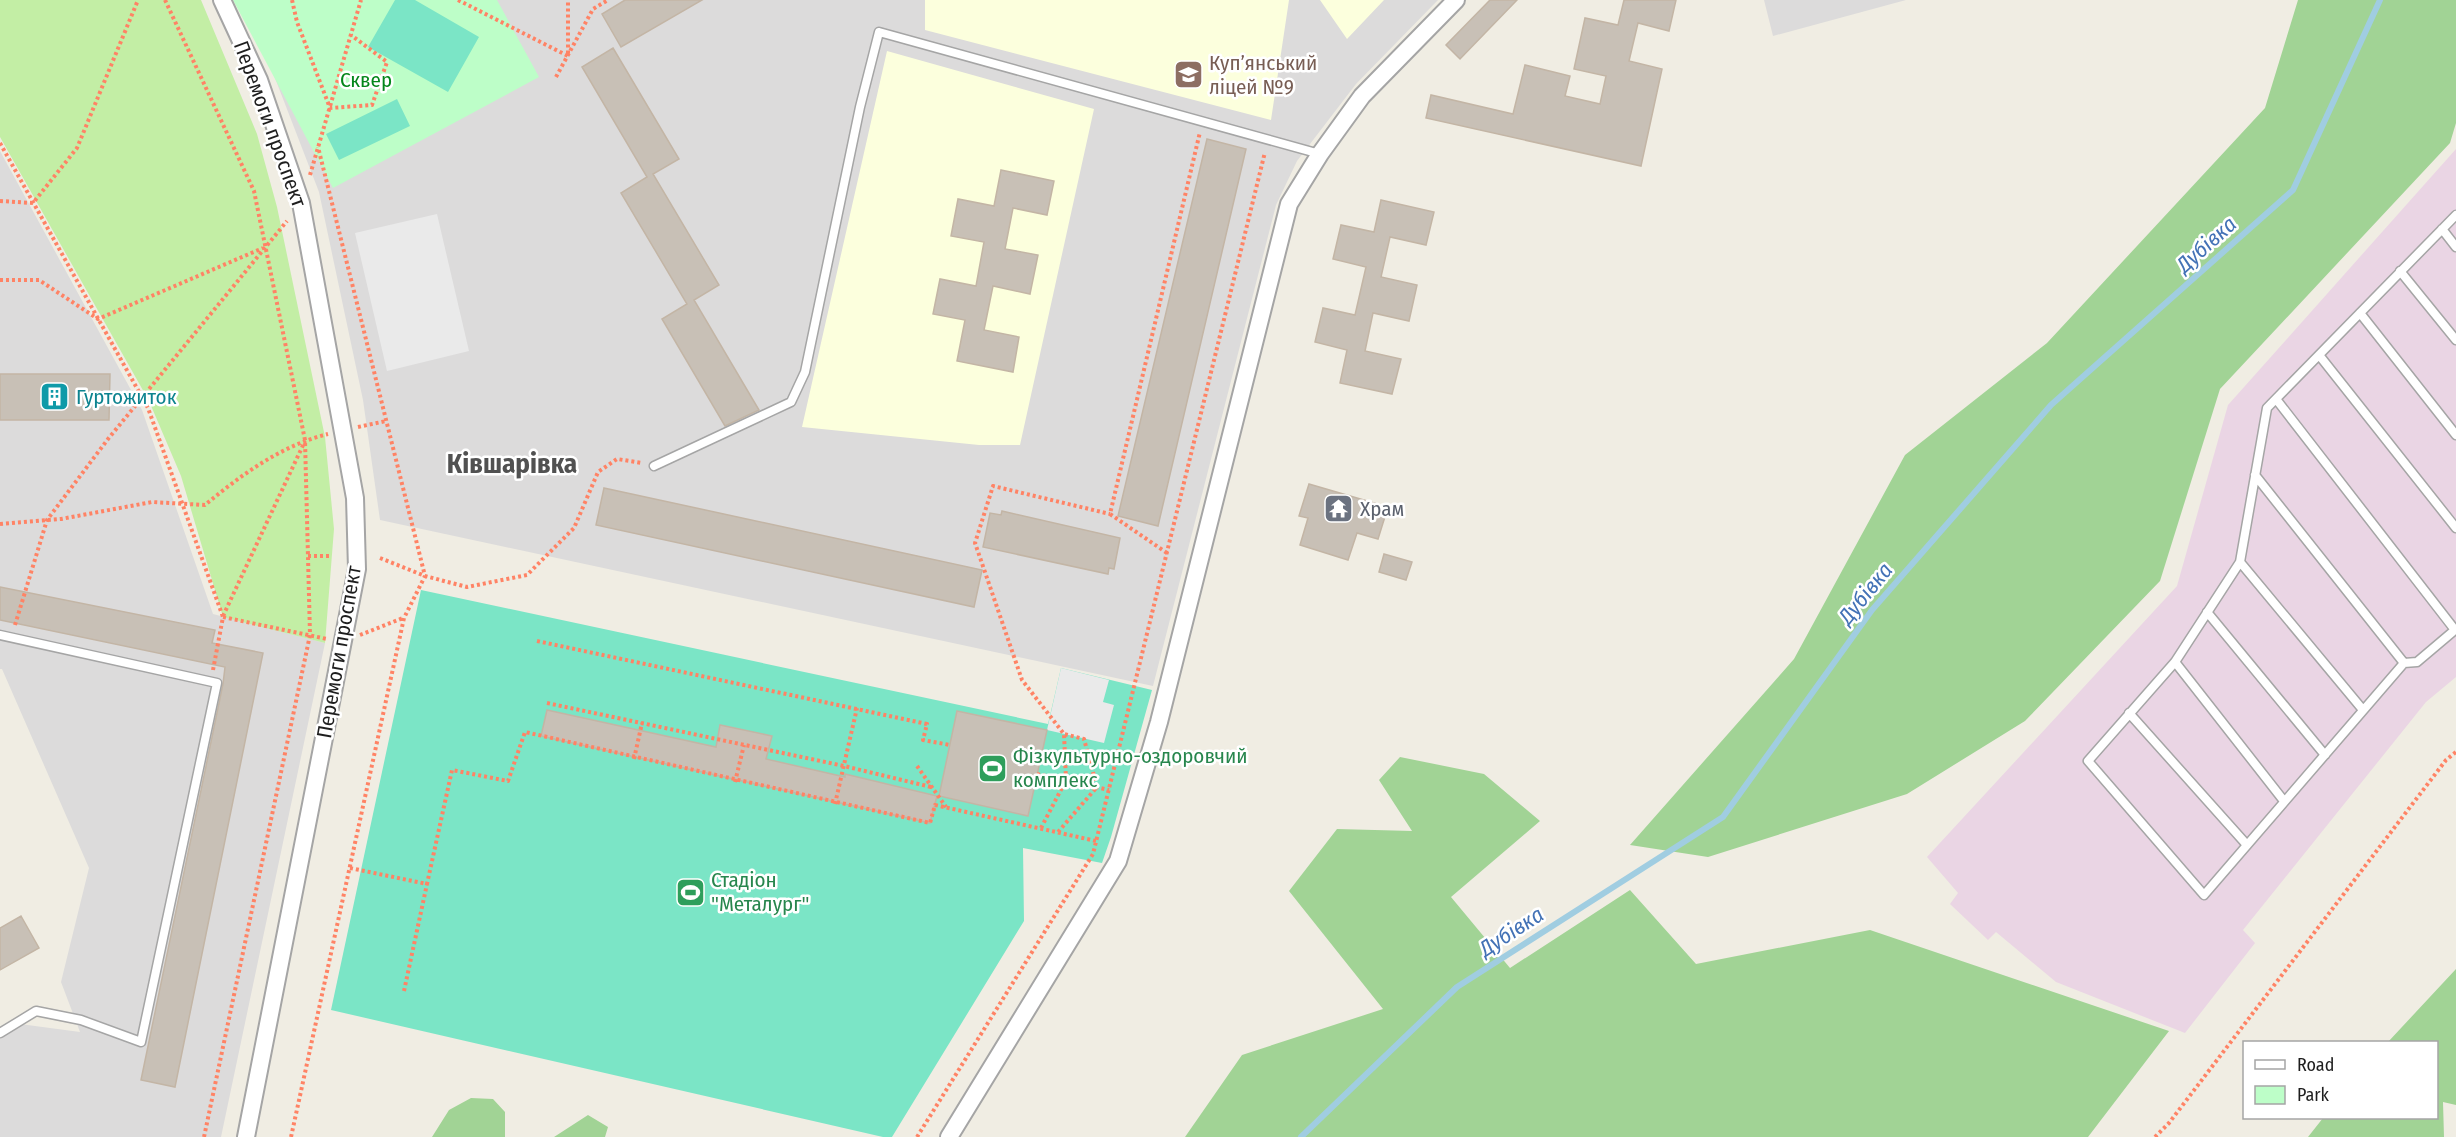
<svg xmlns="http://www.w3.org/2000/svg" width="2456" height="1137" viewBox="0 0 2456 1137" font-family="'Fira Sans Condensed',sans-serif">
	<rect width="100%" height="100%" fill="#f0ede3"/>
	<path fill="#dcdbdb" d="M242,0H1438L1356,84L1297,161L1276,205L1153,686L380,520L363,400L319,192L263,47Z
		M1764,0H1906L1773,36Z
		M0,151L142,410L213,614L325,643L221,1137H0V1037L20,1024L80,1032L61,982L89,868L2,669H0Z"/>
	<path fill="#ead5e4" d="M2456,149V677L2426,702L2243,930L2255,943L2185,1033L2056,982L1996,932L1988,940L1950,904L1958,893L1927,857L2177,586L2228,405Z"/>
	<path fill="#fcffdd" d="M925,0H1289L1271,120L925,30Z
		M1320,0H1384L1347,39Z
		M887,51L1094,109L1020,445H979L802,427Z"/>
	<path fill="#c3eea5" d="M0,0H201L257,134L277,207L325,437L334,529L325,643L223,617L181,476L149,401L0,137Z"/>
	<path fill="#a1d395" d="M2298,0H2456V123L2450,143L2220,389L2160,581L2025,721L1907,794L1708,857L1630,845L1794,659L1905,455L2047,343L2265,108Z
		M1400,757L1484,774L1540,821L1451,897L1510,968L1630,890L1696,964L1870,930L2169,1031L2088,1137H1185L1242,1055L1383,1009L1289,891L1337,829L1412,831L1379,780Z
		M2456,969V1105L2443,1102L2444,1137H2308L2323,1118H2436V1042H2388Z
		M471,1098L493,1099L505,1112V1137H432L449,1110Z
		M588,1115L608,1127L605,1137H554Z"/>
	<path fill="#bdfec8" d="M233,0H497L539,77L333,188Z"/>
	<path fill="#7be5c6" d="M395,0H415L479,37L448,92L368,47Z
		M397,99L410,126L339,160L326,134Z
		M421,590L1048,724L1061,668L1152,690L1111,837L1102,863L1023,848L1024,921L892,1137H883L331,1010Z"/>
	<path fill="#eaeaea" d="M437,214L469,351L387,371L355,233Z
		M1061,668L1109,680L1103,702L1114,705L1104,743L1047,730Z"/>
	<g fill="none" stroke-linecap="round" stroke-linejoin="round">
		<path stroke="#a0cde1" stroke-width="6" d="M1301,1137L1457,987L1723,817L1872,610L2051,405L2293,190L2380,0"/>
	</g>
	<path fill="#c8c0b6" stroke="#c3b5a5" stroke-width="1.5" d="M625,0H702L621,47L602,14Z
		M1490,0H1517L1460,59L1446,45Z
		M1624,0H1676L1669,31L1638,23L1629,61L1662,69L1641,166L1426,118L1431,95L1513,114L1525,65L1570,76L1565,96L1600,104L1606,76L1574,69L1585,18L1618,25Z
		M613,48L679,159L653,174L719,285L694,300L759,410L725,426L662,319L687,304L621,193L647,177L582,67Z
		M1207,139L1246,149L1158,526L1118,516Z
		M1001,170L1054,181L1047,215L1013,208L1005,249L1038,255L1030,294L993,286L984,330L1019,337L1013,372L957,361L965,320L933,314L940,279L976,286L984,242L951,236L958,199L994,206Z
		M1381,200L1434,212L1426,245L1390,237L1381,277L1417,285L1409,321L1373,313L1365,351L1401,359L1392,394L1340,383L1347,350L1315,342L1323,308L1355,315L1366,267L1333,259L1341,225L1374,232Z
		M0,374H110L109,420H0Z
		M1309,484L1388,507L1378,539L1357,533L1348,560L1300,545L1308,518L1299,516Z
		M604,488L982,570L974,607L596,525Z
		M1002,511L1120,538L1114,569L1109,568L1108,574L983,547L990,513L1001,515Z
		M1384,554L1412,562L1406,580L1379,572Z
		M0,587L215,630L212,643L263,653L175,1087L141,1080L223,684L225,667L0,620Z
		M547,710L716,747L720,725L772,736L766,759L845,777V774L937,796L930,823L541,736Z
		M957,711L1047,730L1028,816L939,796Z
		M21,916L39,948L0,970V928Z"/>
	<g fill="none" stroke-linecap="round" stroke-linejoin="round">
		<defs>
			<path id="service" d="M2456,215L2267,408L2240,562L2175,662L2088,761L2204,895L2404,663L2417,662L2456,629
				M2442,229L2456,247
				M2400,271L2456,340
				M2360,313L2456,435
				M2319,355L2456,528
				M2276,399L2455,630
				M654,466L791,402L805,372L860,107L879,32L1320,154
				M2255,475L2404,663
				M2240,562L2363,710
				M2207,612L2325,755
				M0,635L217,683L141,1042L81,1020L36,1011L0,1033
				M2175,662L2284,801
				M2129,713L2247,845"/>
			<path id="minor" d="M222,0L259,80L301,203L355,498L357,569L246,1137
				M949,1137L1118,861L1159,722L1289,204L1320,154L1362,96L1456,0"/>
		</defs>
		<use href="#service" stroke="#a5a5a5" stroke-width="11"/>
		<use href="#minor" stroke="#a5a5a5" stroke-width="20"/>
		<path stroke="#ff8365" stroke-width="4" stroke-dasharray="3 3" stroke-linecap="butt" d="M165,0L254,191L305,440L310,635L204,1137
			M292,0L297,22L330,108L372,105L387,62L351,35
			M458,0L568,56V0
			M556,77L593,9L608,0
			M0,143L148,408L223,617
			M310,175L361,0
			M0,201L33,203L77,148L138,0
			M0,280H39L98,319L263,248
			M358,427L386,421
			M0,524L61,519L152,502L205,505C241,475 282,445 328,434
			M1167,553L1110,514L1200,132
			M308,556H332
			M380,558L425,576L467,587L527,575L574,528L598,472L617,459L642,463
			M223,616L305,441
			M15,625L47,520L108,439L287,221
			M360,635L403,618
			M537,641L927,724L923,740L950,745
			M213,670L223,617L327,639
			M547,703L844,766L931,787
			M634,759L642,723
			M917,766L946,807
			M1037,774L1109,790
			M735,782L744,745
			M835,804L857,708
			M1041,828L1066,780L1064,734L1022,680L975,543L993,486L1110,514
			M1058,832L1097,787L1084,739L1064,734
			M350,868L427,884L452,770L508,781L525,732L930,823L935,805L1096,841
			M404,991L427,884
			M291,1137L404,618L425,576L318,147
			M917,1137L1093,854L1265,152
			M2155,1137L2169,1123L2446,760L2456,752"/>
		<use href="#service" stroke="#fff" stroke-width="8"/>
		<use href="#minor" stroke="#fff" stroke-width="16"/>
	</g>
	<defs>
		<symbol id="school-square" viewBox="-11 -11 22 22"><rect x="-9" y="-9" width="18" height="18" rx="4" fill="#8d6e63" stroke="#fff"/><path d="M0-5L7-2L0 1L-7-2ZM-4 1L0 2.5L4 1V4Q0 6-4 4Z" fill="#fff"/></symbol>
		<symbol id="building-square" viewBox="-11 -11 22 22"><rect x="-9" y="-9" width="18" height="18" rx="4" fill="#0f9aa8" stroke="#fff"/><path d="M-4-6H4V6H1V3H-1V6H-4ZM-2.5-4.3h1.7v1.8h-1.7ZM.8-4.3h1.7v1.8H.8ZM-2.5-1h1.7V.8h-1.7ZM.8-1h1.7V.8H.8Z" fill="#fff"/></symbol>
		<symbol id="temple-square" viewBox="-11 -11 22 22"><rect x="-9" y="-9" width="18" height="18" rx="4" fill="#6b7280" stroke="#fff"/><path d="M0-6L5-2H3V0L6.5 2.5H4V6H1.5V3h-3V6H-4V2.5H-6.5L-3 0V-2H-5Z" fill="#fff"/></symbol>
		<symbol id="stadium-square" viewBox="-11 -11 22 22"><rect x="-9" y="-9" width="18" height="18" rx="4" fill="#2e9e5b" stroke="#fff"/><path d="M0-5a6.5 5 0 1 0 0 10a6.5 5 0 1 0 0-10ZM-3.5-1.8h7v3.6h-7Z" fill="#fff"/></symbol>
	</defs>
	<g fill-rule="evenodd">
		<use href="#school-square" x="1172" y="58" width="33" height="33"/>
		<use href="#building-square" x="38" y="380" width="33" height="33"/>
		<use href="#temple-square" x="1322" y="492" width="33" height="33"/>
		<use href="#stadium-square" x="976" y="752" width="33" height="33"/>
		<use href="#stadium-square" x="674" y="876" width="33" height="33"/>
	</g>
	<g text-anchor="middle" stroke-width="5" stroke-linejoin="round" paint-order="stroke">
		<g font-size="21" fill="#785e54" stroke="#fff" text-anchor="start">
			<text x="1209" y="70">Куп’янський<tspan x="1209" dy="24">ліцей №9</tspan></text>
		</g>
		<g font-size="21" fill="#03861a" stroke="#fff">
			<text x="366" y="87">Сквер</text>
		</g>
		<g font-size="21" fill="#1e1e1e" stroke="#fff">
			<text transform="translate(270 124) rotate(70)" y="7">Перемоги проспект</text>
			<text transform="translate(339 652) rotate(-80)" y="7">Перемоги проспект</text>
		</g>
		<g font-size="21" fill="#0d838f" stroke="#fff" text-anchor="start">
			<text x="76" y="404">Гуртожиток</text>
		</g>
		<g font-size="21" fill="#5b616d" stroke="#fff" text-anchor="start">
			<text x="1360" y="516">Храм</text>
		</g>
		<g font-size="21" fill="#27864d" stroke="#fff" text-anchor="start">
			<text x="1013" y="763">Фізкультурно-оздоровчий<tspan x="1013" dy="24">комплекс</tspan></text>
			<text x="711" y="887">Стадіон<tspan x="711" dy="24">"Металург"</tspan></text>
		</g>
		<g font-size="22" font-style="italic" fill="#4372b6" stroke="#fff">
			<text transform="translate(2206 244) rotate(-42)" y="8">Дубівка</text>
			<text transform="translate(1865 593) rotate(-51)" y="8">Дубівка</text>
			<text transform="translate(1511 931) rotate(-33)" y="8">Дубівка</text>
		</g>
		<g font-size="27" font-weight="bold" fill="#515151" stroke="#fff">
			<text x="512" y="473">Ківшарівка</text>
		</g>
	</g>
	<rect x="2243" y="1041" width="195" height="78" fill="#ffffff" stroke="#a5a5a5" stroke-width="1.5"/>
	<rect x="2255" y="1060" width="30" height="9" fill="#ffffff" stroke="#a5a5a5" stroke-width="1.5"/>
	<text x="2297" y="1071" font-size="18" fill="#1e1e1e">Road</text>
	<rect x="2255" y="1086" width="30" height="18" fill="#bdfec8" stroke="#a5a5a5" stroke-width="1.5"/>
	<text x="2297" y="1101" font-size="18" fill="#1e1e1e">Park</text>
</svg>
